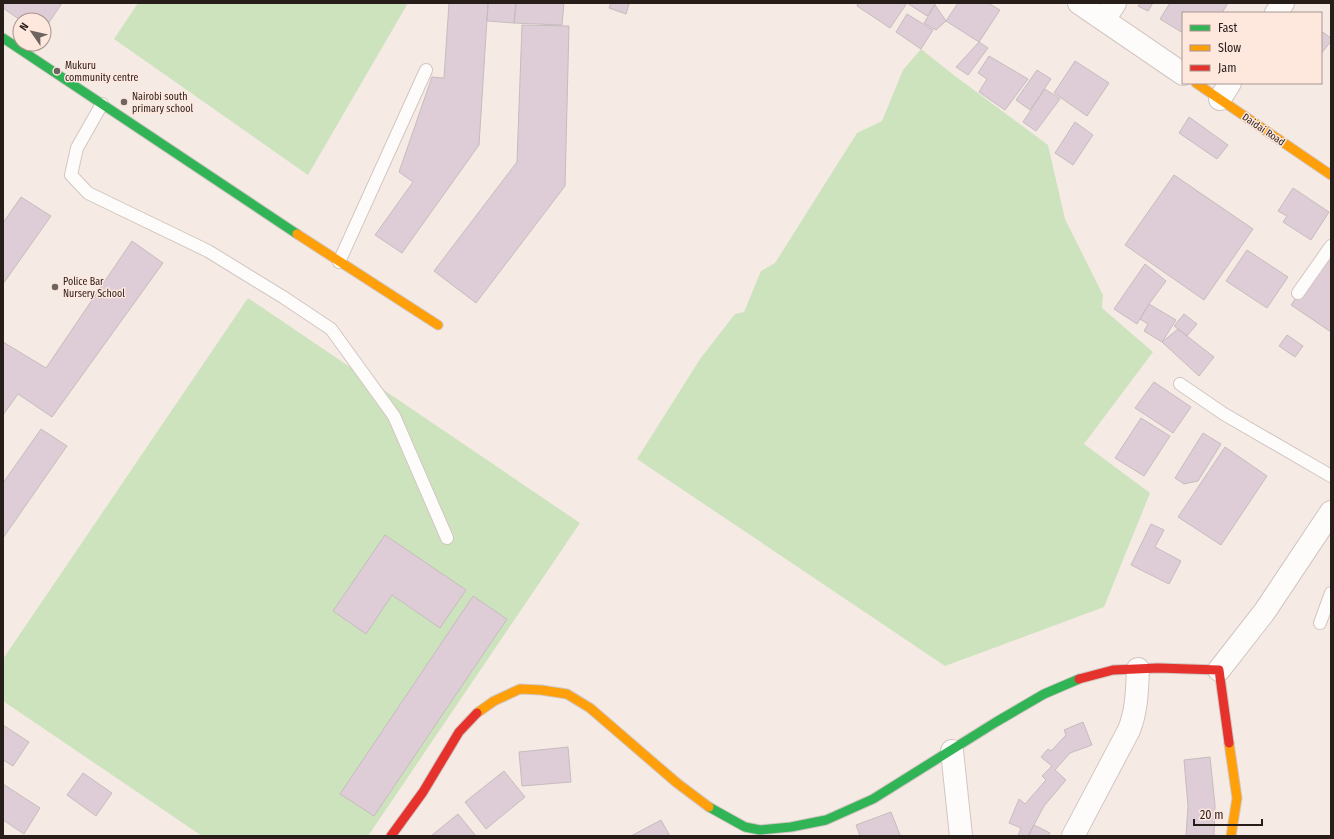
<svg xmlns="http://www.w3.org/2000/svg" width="1334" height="839" viewBox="0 0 1334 839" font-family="'Fira Sans Condensed',sans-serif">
	<rect width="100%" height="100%" fill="#f6eae5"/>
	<path fill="#cde3be" d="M138,3H408L308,175L114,39Z
		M921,49L955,76L1048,145L1065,219L1103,295L1102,308L1153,352L1084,444L1150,493L1104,607L945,666L637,459L700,359L735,314L744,312L761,271L775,263L857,133L882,121L903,70Z
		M248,298L580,523L368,836H202L3,701V659Z"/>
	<path fill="#decdd6" stroke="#c6bcbe" d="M3,3H62L44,30V20H20L3,8Z
		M449,3H488L479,145L402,253L375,235L413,182L399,172L432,77L444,78Z
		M488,3H516L514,23L487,21Z
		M516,3H564L562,25L514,23Z
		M611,3H625L629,4L626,14L609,8Z
		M858,3H907L890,28L857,6Z
		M907,3H936L927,16Z
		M958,3H988L1000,10L979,42L946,21Z
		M1140,3H1153L1148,11L1138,6Z
		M1170,3H1228L1222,13H1183V33L1160,19Z
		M935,5L946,21L936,30L924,23Z
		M907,14L933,30L921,49L896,32Z
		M522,25L569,26L565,186L476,303L434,271L517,162Z
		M1321,31L1331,38V41L1321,54Z
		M979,42L988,48L968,75L956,67Z
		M989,56L1028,79L1005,110L979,92L987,79L978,73Z
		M1075,61L1109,83L1087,116L1054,93Z
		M1037,70L1051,79L1030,110L1016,100Z
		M1045,89L1060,99L1036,131L1023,122Z
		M1189,117L1228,145L1217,159L1179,133Z
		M1075,122L1093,135L1073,165L1055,153Z
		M1174,175L1253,229L1204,300L1125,245Z
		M1293,188L1329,212L1311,240L1283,222L1287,216L1278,211Z
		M21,197L51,216L3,284V223Z
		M132,241L163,263L52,417L18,394L3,415V342L46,368Z
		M1331,247V332L1291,305Z
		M1247,250L1288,277L1267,308L1226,281Z
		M1145,264L1166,281L1149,304L1137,324L1114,309Z
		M1149,304L1176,320L1162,342L1144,331L1148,324L1140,319Z
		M1184,314L1197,324L1187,336L1174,326Z
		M1178,329L1214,357L1199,376L1162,342Z
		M1287,335L1303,346L1295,357L1279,346Z
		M1154,382L1191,407L1173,433L1135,408Z
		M1141,418L1170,436L1144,476L1115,458Z
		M41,429L67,446L3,538V483Z
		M1203,433L1221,444L1198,481L1184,484L1175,478Z
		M1225,447L1267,476L1221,545L1178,517Z
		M1151,524L1164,530L1155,547L1181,561L1169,584L1131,565Z
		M385,535L466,590L440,628L392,595L366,634L333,611Z
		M473,596L507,619L374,816L340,794Z
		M1083,722L1092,745L1070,753L1055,770L1066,780L1044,806L1028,836H1018L1021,828L1009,823L1019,799L1025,804L1046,780L1042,776L1052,766L1041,757L1048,749L1051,751L1066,735L1064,730Z
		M3,725L29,742L13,766L3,760Z
		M568,747L571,782L522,786L519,752Z
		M1210,757L1215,805L1214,836H1186L1188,806L1184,760Z
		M504,771L525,797L486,829L465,802Z
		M83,773L112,793L96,816L67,795Z
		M3,784L40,808L24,834L3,820Z
		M891,812L900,835L897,836H860L856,825Z
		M458,814L476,836H431Z
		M661,820L670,836H631Z
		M1034,825L1050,833L1048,836H1028Z"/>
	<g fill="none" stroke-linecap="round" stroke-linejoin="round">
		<defs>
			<path id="lane" d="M102,104L77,148L71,175L88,193L208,251L283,297L331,329L394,416L447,538
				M339,262L426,70
				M1298,293L1331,246
				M1180,384L1224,414L1331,476
				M1320,623L1331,593"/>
			<path id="street" d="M1079,3L1183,74
				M1276,13L1283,3
				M1104,20L1115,3
				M1220,99L1230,83
				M1219,670L1265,611L1331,512
				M952,751L961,836
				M1073,836L1129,730C1137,710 1137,690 1138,669"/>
			<path id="fast" d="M3,38L297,234
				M709,807L745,827L760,830L791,827L826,820L873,799L996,722L1044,694L1079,679"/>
			<path id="slow" d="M1196,83L1331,175
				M297,234L438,325
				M477,713L494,701L520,689L541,690L567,694L590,708L677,783L709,807
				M1229,743L1237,798L1231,836"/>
			<path id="jam" d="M1079,679L1113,670L1158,668L1219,670L1229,743
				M391,836L423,792L459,732L477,713"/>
		</defs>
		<use href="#lane" stroke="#d1c6c1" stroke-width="14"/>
		<use href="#street" stroke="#d1c6c1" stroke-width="24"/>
		<use href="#fast" stroke="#d1c6c1" stroke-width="11"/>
		<use href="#slow" stroke="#d1c6c1" stroke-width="11"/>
		<use href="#jam" stroke="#d1c6c1" stroke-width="11"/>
		<use href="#lane" stroke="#fefcfb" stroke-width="12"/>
		<use href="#street" stroke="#fefcfb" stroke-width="22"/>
		<use href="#fast" stroke="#30b455" stroke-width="9"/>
		<use href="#slow" stroke="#ff9f0a" stroke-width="9"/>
		<use href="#jam" stroke="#e5322d" stroke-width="9"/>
	</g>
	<g fill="#6f6560" stroke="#fee7dd" stroke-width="1.5">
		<circle cx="57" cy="71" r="4"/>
		<circle cx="124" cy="102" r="4"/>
		<circle cx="55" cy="287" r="4"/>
	</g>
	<g text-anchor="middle" stroke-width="3" stroke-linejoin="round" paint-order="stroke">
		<g font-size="10" fill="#271d19" stroke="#fee7dd" text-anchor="start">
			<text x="65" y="69">Mukuru<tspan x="65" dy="12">community centre</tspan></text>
			<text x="132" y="100">Nairobi south<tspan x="132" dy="12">primary school</tspan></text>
			<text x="63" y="285">Police Bar<tspan x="63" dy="12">Nursery School</tspan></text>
		</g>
		<g font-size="10" fill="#271d19" stroke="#fee7dd">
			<text transform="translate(1264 129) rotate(34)" y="4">Daidai Road</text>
		</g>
	</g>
	<rect width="1334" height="839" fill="none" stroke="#271d19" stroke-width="8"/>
	<rect x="1182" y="12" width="140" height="72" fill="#fee7dd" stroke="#a8968f"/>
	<rect x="1190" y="25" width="20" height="6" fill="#30b455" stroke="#a8968f"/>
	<text x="1218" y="32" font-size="12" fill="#271d19">Fast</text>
	<rect x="1190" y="45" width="20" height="6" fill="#ff9f0a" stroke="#a8968f"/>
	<text x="1218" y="52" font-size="12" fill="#271d19">Slow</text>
	<rect x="1190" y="65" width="20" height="6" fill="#e5322d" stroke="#a8968f"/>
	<text x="1218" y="72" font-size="12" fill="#271d19">Jam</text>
	<g transform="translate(32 32) rotate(304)"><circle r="19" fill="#fee7dd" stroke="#a8968f"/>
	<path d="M0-3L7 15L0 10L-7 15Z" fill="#6f6560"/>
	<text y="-6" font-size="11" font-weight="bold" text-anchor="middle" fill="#271d19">N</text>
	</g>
	<path d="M1194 819v6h68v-6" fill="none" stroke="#271d19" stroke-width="2"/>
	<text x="1200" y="819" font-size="12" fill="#271d19" stroke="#fee7dd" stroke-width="3" paint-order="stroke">20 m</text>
</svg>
